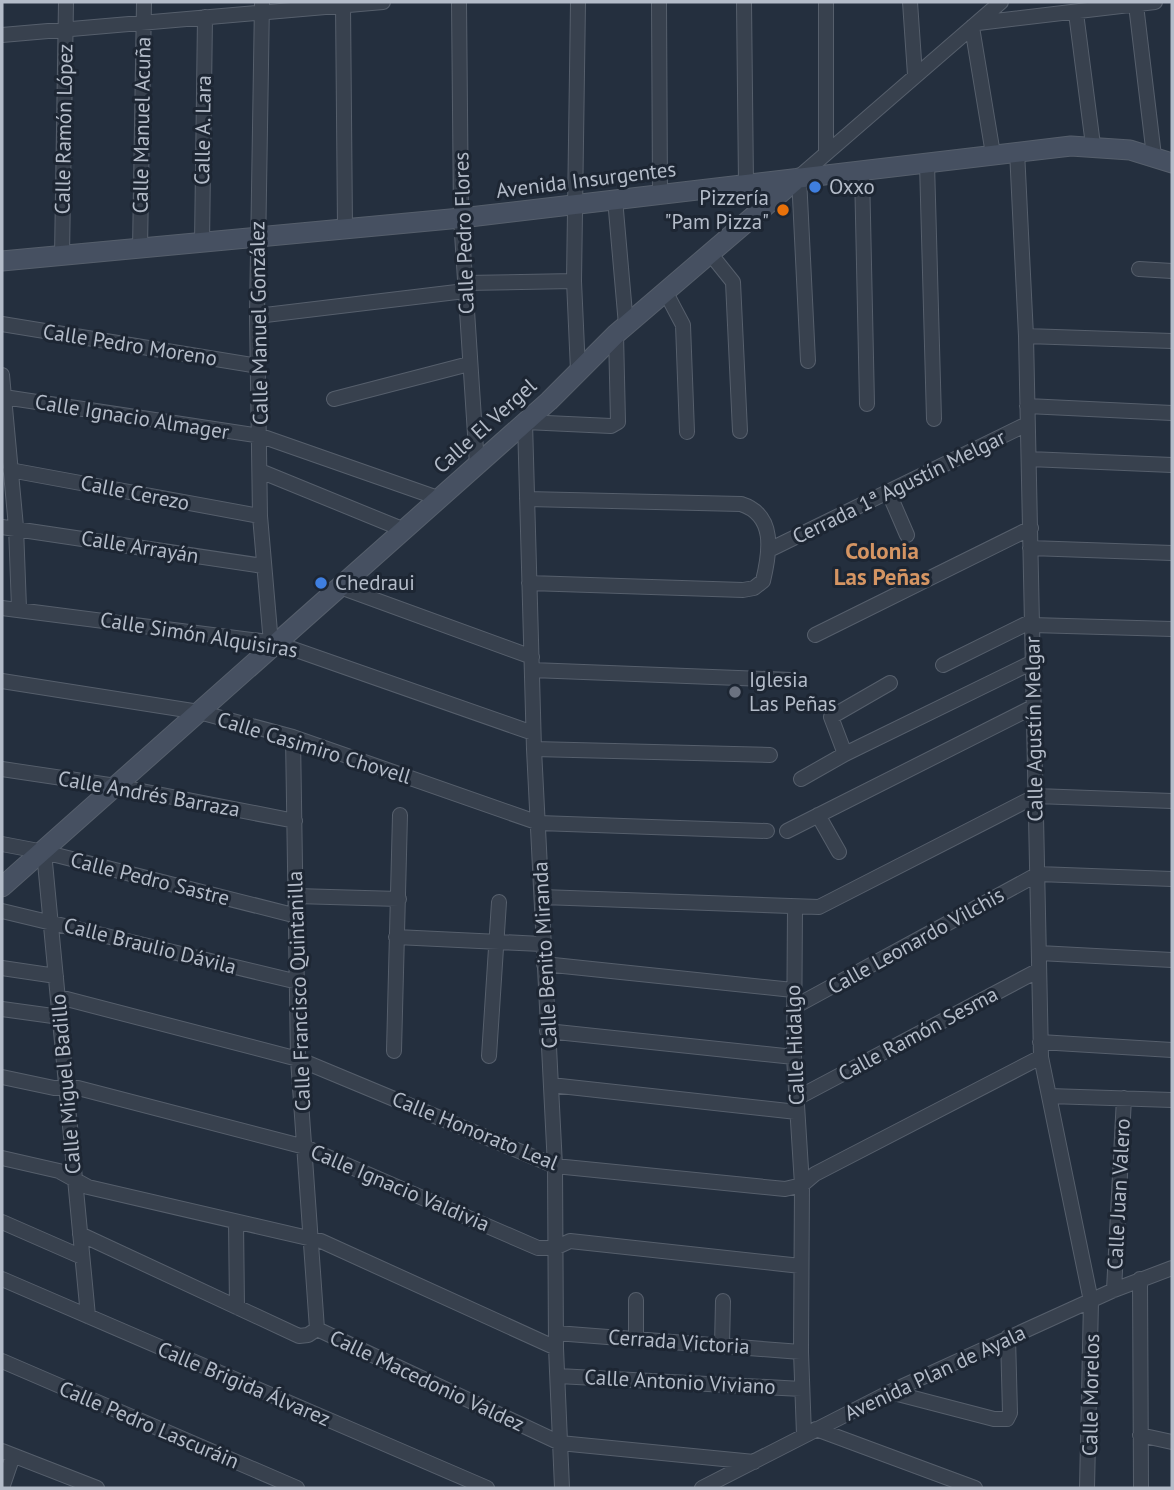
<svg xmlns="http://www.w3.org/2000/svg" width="1174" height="1490" viewBox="0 0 1174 1490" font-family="'PT Sans',sans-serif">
	<rect width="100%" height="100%" fill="#242f3e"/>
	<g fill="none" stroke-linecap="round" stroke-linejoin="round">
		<defs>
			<path id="street" d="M262,2L257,316L260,516L270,632L276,643
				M459,2L461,218L477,465
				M659,2L660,194
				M744,2L746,184
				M826,2V152
				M910,2L915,75
				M343,4L345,228
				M1136,5L1154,156
				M1076,13L1093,145
				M978,23L1155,2
				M972,27L993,154
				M2,35L383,2
				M1017,151L1026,336L1041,1057L1091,1301L1087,1488
				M927,163L934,419
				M862,171L867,404
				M615,199L626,325
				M202,243L205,17
				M140,249L144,2
				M709,252L733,282L740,431
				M62,256L66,2
				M1139,269L1172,271
				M465,283L574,281
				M665,291L683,325L687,432
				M257,316L465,291
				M2,324L258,366
				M1026,336L1172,341
				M808,361L799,177L1001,2
				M578,371L574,281L578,2
				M2,375L16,527L19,608
				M4,397L261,436L438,498
				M334,399L469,364
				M1027,406L1172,413
				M1029,459L1172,465
				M10,470L260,516
				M260,471L402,529
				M888,491L907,535
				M527,499L741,504C776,515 770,552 763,581L754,588L743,590L529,583
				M2,527L263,566
				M1030,548L1172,553
				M771,549L1027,424
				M340,587L532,657
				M2,608L276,643L533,733
				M1032,625L1172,629
				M815,635L1031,528
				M943,665L1032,621
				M532,670L791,680
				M2,681L199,712L293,737L539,823L767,831
				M293,737L298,1059L317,1329
				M534,749L770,755
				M845,754L831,717L890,683
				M2,769L116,786L295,821
				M801,779L845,754L1033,662
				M818,815L839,852
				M787,831L1033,707
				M2,844L44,852L297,916
				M44,852L88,1316
				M296,896L399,899
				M542,897L819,907L1036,796L1172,801
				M795,908L794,1057L802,1185L801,1352L804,1435
				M2,911L298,982
				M396,937L542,944
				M1039,953L1172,960
				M544,964L793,990
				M2,968L56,976
				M59,997L298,1059L555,1166L785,1189L802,1185L815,1174L1041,1057
				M794,1007L1038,874L1172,879
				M2,1009L60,1017
				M547,1031L794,1057
				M1040,1042L1172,1050
				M394,1051L400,815
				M489,1056L499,902
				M2,1077L54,1088H78L305,1147L538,1248H555L570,1241L801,1266
				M551,1085L797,1112
				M1049,1096L1172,1100
				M797,1098L1039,970
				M2,1158L59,1171L88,1187L321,1241L556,1348
				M2,1222L82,1257
				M236,1222L237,1307
				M80,1234L299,1336L308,1335L317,1329L560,1443L754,1462
				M2,1279L487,1488
				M1140,1279L1141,1488
				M1114,1290L1124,1098
				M636,1300V1339
				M556,1333L801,1352
				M722,1345L723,1301
				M2,1361L297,1488
				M558,1376L802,1389
				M890,1392L994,1419H1007L1010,1413L1008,1337
				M816,1429L975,1488
				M1140,1435L1172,1442
				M2,1451L97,1488
				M2,1488L13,1456
				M562,1488L556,1348L555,1166L534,749L525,422L611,426L618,422L616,334
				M702,1488L890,1392L1114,1290L1172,1268"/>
			<path id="secondary" d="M2,261L461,218L1071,146L1130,150L1172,163
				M2,887L549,401L616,334L798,178"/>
		</defs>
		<use href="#street" stroke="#565f6c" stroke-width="16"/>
		<use href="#secondary" stroke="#565f6c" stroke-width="21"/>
		<use href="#street" stroke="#38414e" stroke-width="14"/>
		<use href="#secondary" stroke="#465061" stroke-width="19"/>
	</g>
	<g fill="#3f7fe0" stroke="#1d2633" stroke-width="2.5">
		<circle cx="815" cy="187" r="7"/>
		<circle cx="321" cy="583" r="7"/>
	</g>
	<circle fill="#e8710a" stroke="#1d2633" stroke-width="2.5" cx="783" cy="210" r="7"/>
	<circle fill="#6b7280" stroke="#1d2633" stroke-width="2.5" cx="735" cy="692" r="7"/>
	<g text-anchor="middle" stroke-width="6" stroke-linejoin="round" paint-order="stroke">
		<g font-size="21" fill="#b4bcc9" stroke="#1d2633">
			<text transform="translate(142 125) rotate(-89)" y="7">Calle Manuel Acuña</text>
			<text transform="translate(64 129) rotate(-89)" y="7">Calle Ramón López</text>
			<text transform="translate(203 130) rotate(-89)" y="7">Calle A. Lara</text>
			<text transform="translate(586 180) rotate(-7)" y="7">Avenida Insurgentes</text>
			<text transform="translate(464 233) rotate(-92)" y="7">Calle Pedro Flores</text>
			<text transform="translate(259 323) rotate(-91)" y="7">Calle Manuel González</text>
			<text transform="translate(130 345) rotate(9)" y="7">Calle Pedro Moreno</text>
			<text transform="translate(132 417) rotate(9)" y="7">Calle Ignacio Almager</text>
			<text transform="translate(485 426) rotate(-42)" y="7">Calle El Vergel</text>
			<text transform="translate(899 487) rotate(-26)" y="7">Cerrada 1ª Agustín Melgar</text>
			<text transform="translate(135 493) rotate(11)" y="7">Calle Cerezo</text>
			<text transform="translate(140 547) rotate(9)" y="7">Calle Arrayán</text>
			<text transform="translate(199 635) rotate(9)" y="7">Calle Simón Alquisiras</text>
			<text transform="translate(1034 729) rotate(-91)" y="7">Calle Agustín Melgar</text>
			<text transform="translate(314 748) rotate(17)" y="7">Calle Casimiro Chovell</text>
			<text transform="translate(149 794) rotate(10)" y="7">Calle Andrés Barraza</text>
			<text transform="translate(150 879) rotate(14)" y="7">Calle Pedro Sastre</text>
			<text transform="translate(916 941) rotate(-29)" y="7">Calle Leonardo Vilchis</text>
			<text transform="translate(150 946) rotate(14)" y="7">Calle Braulio Dávila</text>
			<text transform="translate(545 955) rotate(-93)" y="7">Calle Benito Miranda</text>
			<text transform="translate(299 991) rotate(-92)" y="7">Calle Francisco Quintanilla</text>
			<text transform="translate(918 1034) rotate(-28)" y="7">Calle Ramón Sesma</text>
			<text transform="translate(795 1045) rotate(-92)" y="7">Calle Hidalgo</text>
			<text transform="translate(66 1084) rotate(-95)" y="7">Calle Miguel Badillo</text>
			<text transform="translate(475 1131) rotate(22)" y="7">Calle Honorato Leal</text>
			<text transform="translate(400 1188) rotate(23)" y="7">Calle Ignacio Valdivia</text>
			<text transform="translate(1119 1194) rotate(-87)" y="7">Calle Juan Valero</text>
			<text transform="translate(679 1342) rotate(4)" y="7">Cerrada Victoria</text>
			<text transform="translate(935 1373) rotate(-25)" y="7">Avenida Plan de Ayala</text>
			<text transform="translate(427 1381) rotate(25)" y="7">Calle Macedonio Valdez</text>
			<text transform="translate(680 1382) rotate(3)" y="7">Calle Antonio Viviano</text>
			<text transform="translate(244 1384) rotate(23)" y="7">Calle Brigida Álvarez</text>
			<text transform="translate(1091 1395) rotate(-89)" y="7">Calle Morelos</text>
			<text transform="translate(149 1425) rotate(23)" y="7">Calle Pedro Lascuráin</text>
		</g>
		<g font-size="21" fill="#b4bcc9" stroke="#1d2633" text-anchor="start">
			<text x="829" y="194">Oxxo</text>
			<text x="769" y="205" text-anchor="end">Pizzería<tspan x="769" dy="24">"Pam Pizza"</tspan></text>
			<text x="335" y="590">Chedraui</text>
			<text x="749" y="687">Iglesia<tspan x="749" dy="24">Las Peñas</tspan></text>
		</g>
		<g font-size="23" font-weight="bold" fill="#d59563" stroke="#1d2633">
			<text x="882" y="559">Colonia<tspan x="882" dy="26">Las Peñas</tspan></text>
		</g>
	</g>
	<rect width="1174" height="1490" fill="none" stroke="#b4bcc9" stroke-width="7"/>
</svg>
